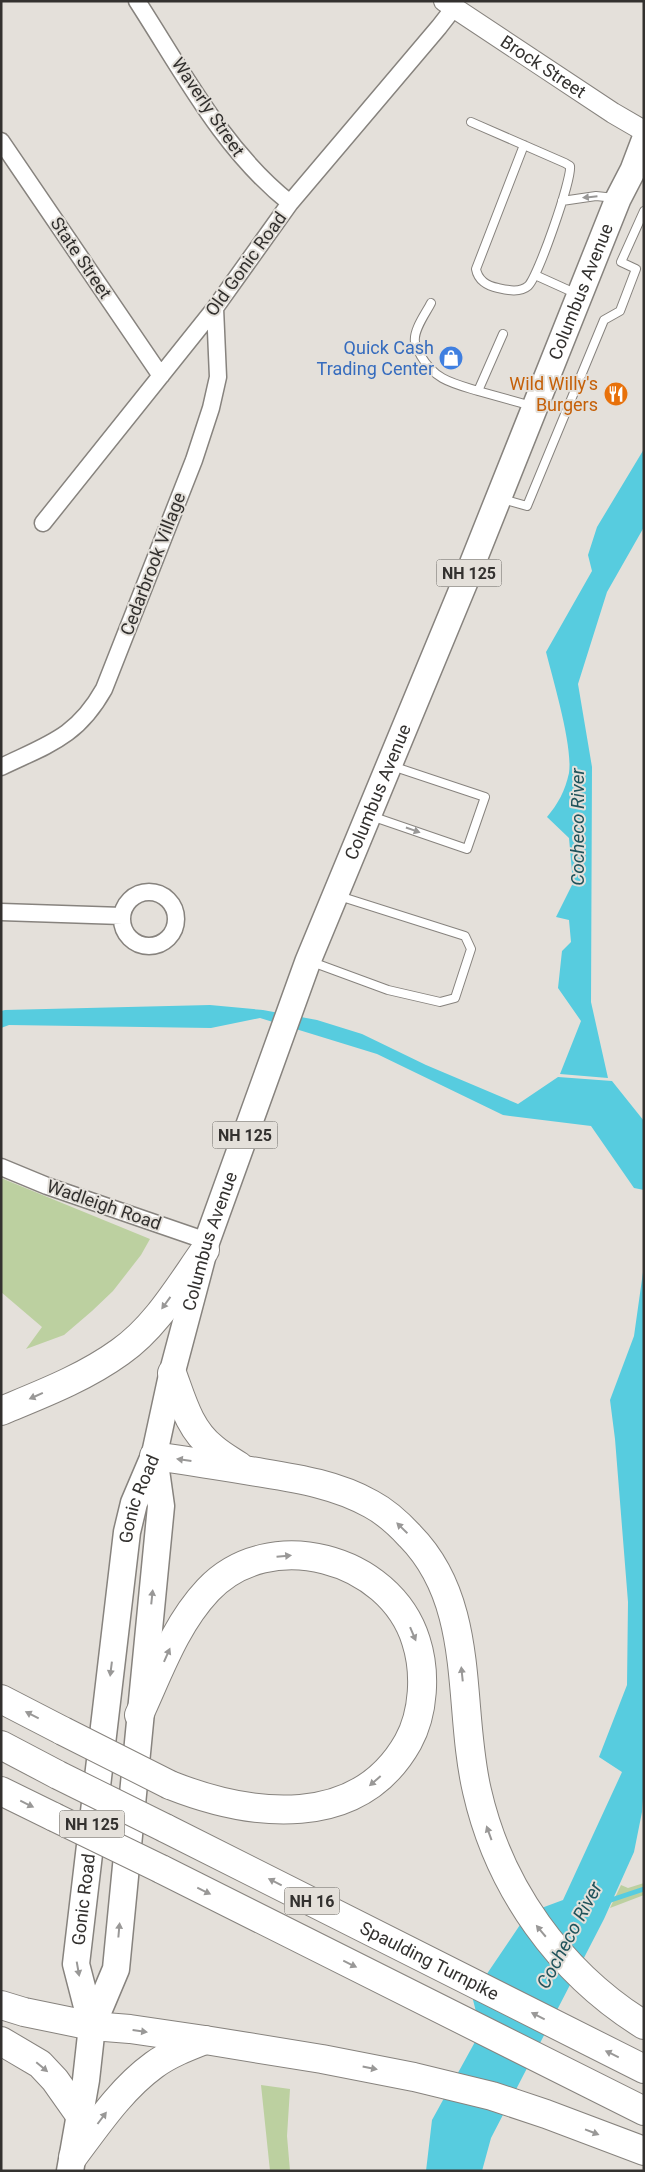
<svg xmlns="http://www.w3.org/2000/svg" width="645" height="2172" viewBox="0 0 645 2172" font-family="Roboto,sans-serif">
	<rect width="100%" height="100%" fill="#e4e0da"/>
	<path fill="#bcd0a0" d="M1,1178L150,1239L141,1255L113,1291L92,1311L64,1335L26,1349L42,1327L1,1292Z
		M644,1883V1895L610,1908L621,1885L628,1888Z
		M261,2085L290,2089L287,2136L290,2171H270Z"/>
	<path fill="#57ccdf" d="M644,449V527L607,592L578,684L592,767L591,1002L608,1078L560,1074L581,1021L558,988L562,951L571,942L569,920L556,917L573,883L569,838L547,817C558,804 565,791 569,773C573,746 553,680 546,652L592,571L588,555L597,527Z
		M210,1005L263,1010L317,1020L362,1034L426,1065L518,1104L558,1077L612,1081L644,1121V1190L634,1188L591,1126L503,1115L377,1054L260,1018L211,1028L9,1025L1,1028V1011L5,1010Z
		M644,1265V1785L642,1812L634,1852L604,1919L491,2138L482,2171H426L432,2120L481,2031L472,1996L528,1913L563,1900L622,1772L599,1757L627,1685L628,1602L615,1439L610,1400L634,1336Z"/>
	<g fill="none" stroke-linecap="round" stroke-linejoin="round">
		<path stroke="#57ccdf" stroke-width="5" d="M608,1901L644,1889"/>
		<defs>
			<path id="service" d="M471,122L565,163L570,166C572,179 538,277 528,286C520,293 507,290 498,288C487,286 478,280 476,269L524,145
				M562,201L596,196L615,198
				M535,275L577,294
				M431,303C426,313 413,330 415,342C415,346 419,352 421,356C435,380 452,383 478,391
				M503,334L478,391L532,406
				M502,499L527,506L604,320L620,311L636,269L621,262L644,211
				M371,816L467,849L485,797L392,766
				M312,962L388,990L440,1002L455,998L471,949L465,936L339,896"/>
			<path id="minor" d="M137,1C183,72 223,150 290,203
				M1,141L161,376
				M43,523L215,308L290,203L439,27L453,9
				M1,767C49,744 77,737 104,689L194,460L211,408L218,377L215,308
				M122 919a27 27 0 1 1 54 0a27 27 0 1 1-54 0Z
				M1,912L122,916
				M1,1167L47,1186L207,1241"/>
			<g id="tertiary">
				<path id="s1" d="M444,1L613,113L644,131"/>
			</g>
			<g id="primary">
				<path id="s2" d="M154,1456L172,1373L207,1241L308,961L465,582L618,199L633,170L644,141"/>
			</g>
			<g id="trunk">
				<path id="s3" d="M92,2026L76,1964L127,1532L134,1503L154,1456"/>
				<path d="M70,2171L86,2080L92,2026L116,1969L161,1506L154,1456"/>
			</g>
			<g id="motorway">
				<path d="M172,1373C182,1400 189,1429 213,1448C221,1455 230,1460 239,1466"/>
				<path d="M1,1411C42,1394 84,1378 120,1352C156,1327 180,1285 205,1250"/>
				<path d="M154,1456C190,1461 226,1467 263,1473C300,1479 337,1485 371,1504C386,1512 399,1524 410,1536C477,1604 457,1706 477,1791C499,1888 560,1973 644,2025"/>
				<path d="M1,1699L63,1731"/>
				<path d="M139,1715C159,1672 175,1625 208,1590C269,1525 390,1557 416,1641C426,1672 424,1713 408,1742C358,1831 251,1817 170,1785"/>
				<path d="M1,1745L58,1775"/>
				<path d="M1,1791L54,1817"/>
				<path id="s4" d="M165,1828L644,2069"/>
				<path d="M161,1869L644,2111"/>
				<path d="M1,2005L24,2012L92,2026L130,2029L205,2040L322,2059L414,2077L492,2096L546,2114L644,2151"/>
				<path d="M1,2041L40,2064L55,2080L79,2114"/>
				<path d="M73,2157C97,2125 121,2089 154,2065C169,2054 187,2047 205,2040"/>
			</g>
		</defs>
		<use href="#service" stroke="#87837e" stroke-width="10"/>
		<use href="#minor" stroke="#87837e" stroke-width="19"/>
		<use href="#tertiary" stroke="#87837e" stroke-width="22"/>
		<use href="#primary" stroke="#87837e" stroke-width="28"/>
		<use href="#trunk" stroke="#87837e" stroke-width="29"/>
		<use href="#motorway" stroke="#87837e" stroke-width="30"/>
		<use href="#service" stroke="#fff" stroke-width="8"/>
		<use href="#minor" stroke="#fff" stroke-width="16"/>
		<use href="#tertiary" stroke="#fff" stroke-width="20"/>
		<use href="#primary" stroke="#fff" stroke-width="25"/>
		<use href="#trunk" stroke="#fff" stroke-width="26"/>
		<use href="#motorway" stroke="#fff" stroke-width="28"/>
		<defs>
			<path id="motorway-bridge" d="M63,1731L170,1785
				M58,1775L165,1828
				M54,1817L161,1869"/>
		</defs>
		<use href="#motorway-bridge" stroke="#87837e" stroke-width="30" stroke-linecap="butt"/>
		<use href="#motorway-bridge" stroke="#fff" stroke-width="28"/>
	</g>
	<defs><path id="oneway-solid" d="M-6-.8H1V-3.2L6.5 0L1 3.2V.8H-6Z" transform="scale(1.25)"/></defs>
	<g fill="#999897">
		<use href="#oneway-solid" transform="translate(590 197) rotate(174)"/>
		<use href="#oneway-solid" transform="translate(413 830) rotate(19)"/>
		<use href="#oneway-solid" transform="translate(166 1303) rotate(126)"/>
		<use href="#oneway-solid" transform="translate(36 1396) rotate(156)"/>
		<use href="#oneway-solid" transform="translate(184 1460) rotate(-172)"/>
		<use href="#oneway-solid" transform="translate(402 1528) rotate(-136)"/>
		<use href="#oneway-solid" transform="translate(284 1556) rotate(-5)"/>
		<use href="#oneway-solid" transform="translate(152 1597) rotate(-84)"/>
		<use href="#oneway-solid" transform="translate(413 1634) rotate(67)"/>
		<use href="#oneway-solid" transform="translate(167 1655) rotate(-66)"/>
		<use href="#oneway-solid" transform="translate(111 1669) rotate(97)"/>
		<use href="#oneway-solid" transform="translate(462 1674) rotate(-96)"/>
		<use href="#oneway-solid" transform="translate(32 1715) rotate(-153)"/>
		<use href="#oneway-solid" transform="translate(375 1781) rotate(139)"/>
		<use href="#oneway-solid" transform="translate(27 1804) rotate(26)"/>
		<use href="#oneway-solid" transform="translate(489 1833) rotate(-110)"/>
		<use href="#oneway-solid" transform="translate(275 1882) rotate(-153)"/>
		<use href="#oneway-solid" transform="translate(204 1891) rotate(26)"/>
		<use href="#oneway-solid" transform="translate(119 1930) rotate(-85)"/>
		<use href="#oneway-solid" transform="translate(541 1931) rotate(-130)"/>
		<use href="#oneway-solid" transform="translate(350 1964) rotate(26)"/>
		<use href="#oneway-solid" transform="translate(78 1969) rotate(80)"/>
		<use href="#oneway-solid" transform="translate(538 2016) rotate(-153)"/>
		<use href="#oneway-solid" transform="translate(140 2031) rotate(8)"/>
		<use href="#oneway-solid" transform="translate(612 2054) rotate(-154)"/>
		<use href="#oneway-solid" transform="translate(42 2067) rotate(40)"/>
		<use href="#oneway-solid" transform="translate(370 2068) rotate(11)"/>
		<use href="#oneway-solid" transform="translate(102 2118) rotate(-53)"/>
		<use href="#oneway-solid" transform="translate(592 2132) rotate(21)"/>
	</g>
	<defs>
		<symbol id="shop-disc" viewBox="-11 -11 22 22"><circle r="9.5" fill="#3f7fe0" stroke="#e4e0da"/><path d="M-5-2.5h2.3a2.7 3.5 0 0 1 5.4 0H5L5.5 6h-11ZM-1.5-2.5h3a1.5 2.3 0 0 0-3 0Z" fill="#fff"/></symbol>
		<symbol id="restaurant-disc" viewBox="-11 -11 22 22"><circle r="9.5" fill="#e8710a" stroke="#e4e0da"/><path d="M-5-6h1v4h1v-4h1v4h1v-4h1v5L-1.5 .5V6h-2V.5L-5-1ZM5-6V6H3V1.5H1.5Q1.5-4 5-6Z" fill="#fff"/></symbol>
	</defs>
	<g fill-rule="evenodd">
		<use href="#shop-disc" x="437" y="344" width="28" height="28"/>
		<use href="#restaurant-disc" x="602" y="380" width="28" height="28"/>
	</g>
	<g text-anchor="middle" stroke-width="4" stroke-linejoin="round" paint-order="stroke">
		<g fill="#e4e0da" stroke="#686662" stroke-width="1">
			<rect x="436.5" y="559.5" width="65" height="27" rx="4"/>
			<rect x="212.5" y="1121.5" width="65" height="27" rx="4"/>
			<rect x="59.5" y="1810.5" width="65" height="27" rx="4"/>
			<rect x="284.5" y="1887.5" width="55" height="27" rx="4"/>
		</g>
		<g font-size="16" font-weight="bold" fill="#33312f">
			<text x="469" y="579">NH 125</text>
			<text x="245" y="1141">NH 125</text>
			<text x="92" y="1830">NH 125</text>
			<text x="312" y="1907">NH 16</text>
		</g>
		<g font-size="18" fill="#33312f" stroke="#e4e0da">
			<text dy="6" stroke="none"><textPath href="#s1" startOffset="119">Brock Street</textPath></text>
			<text transform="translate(208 107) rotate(56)" y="6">Waverly Street</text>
			<text transform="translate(81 258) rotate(56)" y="6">State Street</text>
			<text transform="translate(246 264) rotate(-54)" y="6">Old Gonic Road</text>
			<text dy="6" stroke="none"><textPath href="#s2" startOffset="1242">Columbus Avenue</textPath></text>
			<text transform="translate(153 564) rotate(-69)" y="6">Cedarbrook Village</text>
			<text dy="6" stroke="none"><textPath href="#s2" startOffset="702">Columbus Avenue</textPath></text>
			<text transform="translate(104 1205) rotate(19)" y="6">Wadleigh Road</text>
			<text dy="6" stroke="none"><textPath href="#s2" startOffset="222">Columbus Avenue</textPath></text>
			<text dy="6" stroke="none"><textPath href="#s3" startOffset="534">Gonic Road</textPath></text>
			<text dy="6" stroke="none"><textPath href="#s3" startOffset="129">Gonic Road</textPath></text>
			<text dy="6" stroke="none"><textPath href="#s4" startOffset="296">Spaulding Turnpike</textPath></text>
		</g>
		<g font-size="18" fill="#366cbe" stroke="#e4e0da" text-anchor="end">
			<text x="434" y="354">Quick Cash<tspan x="434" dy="21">Trading Center</tspan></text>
		</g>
		<g font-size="18" fill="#c56008" stroke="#e4e0da" text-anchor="end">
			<text x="598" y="390">Wild Willy's<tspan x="598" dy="21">Burgers</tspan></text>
		</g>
		<g font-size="19" font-style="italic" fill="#20535b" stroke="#e4e0da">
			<text transform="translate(577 827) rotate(-90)" y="7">Cocheco River</text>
			<text transform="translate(569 1935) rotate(-62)" y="7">Cocheco River</text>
		</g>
	</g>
	<rect width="645" height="2172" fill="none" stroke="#33312f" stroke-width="5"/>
</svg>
